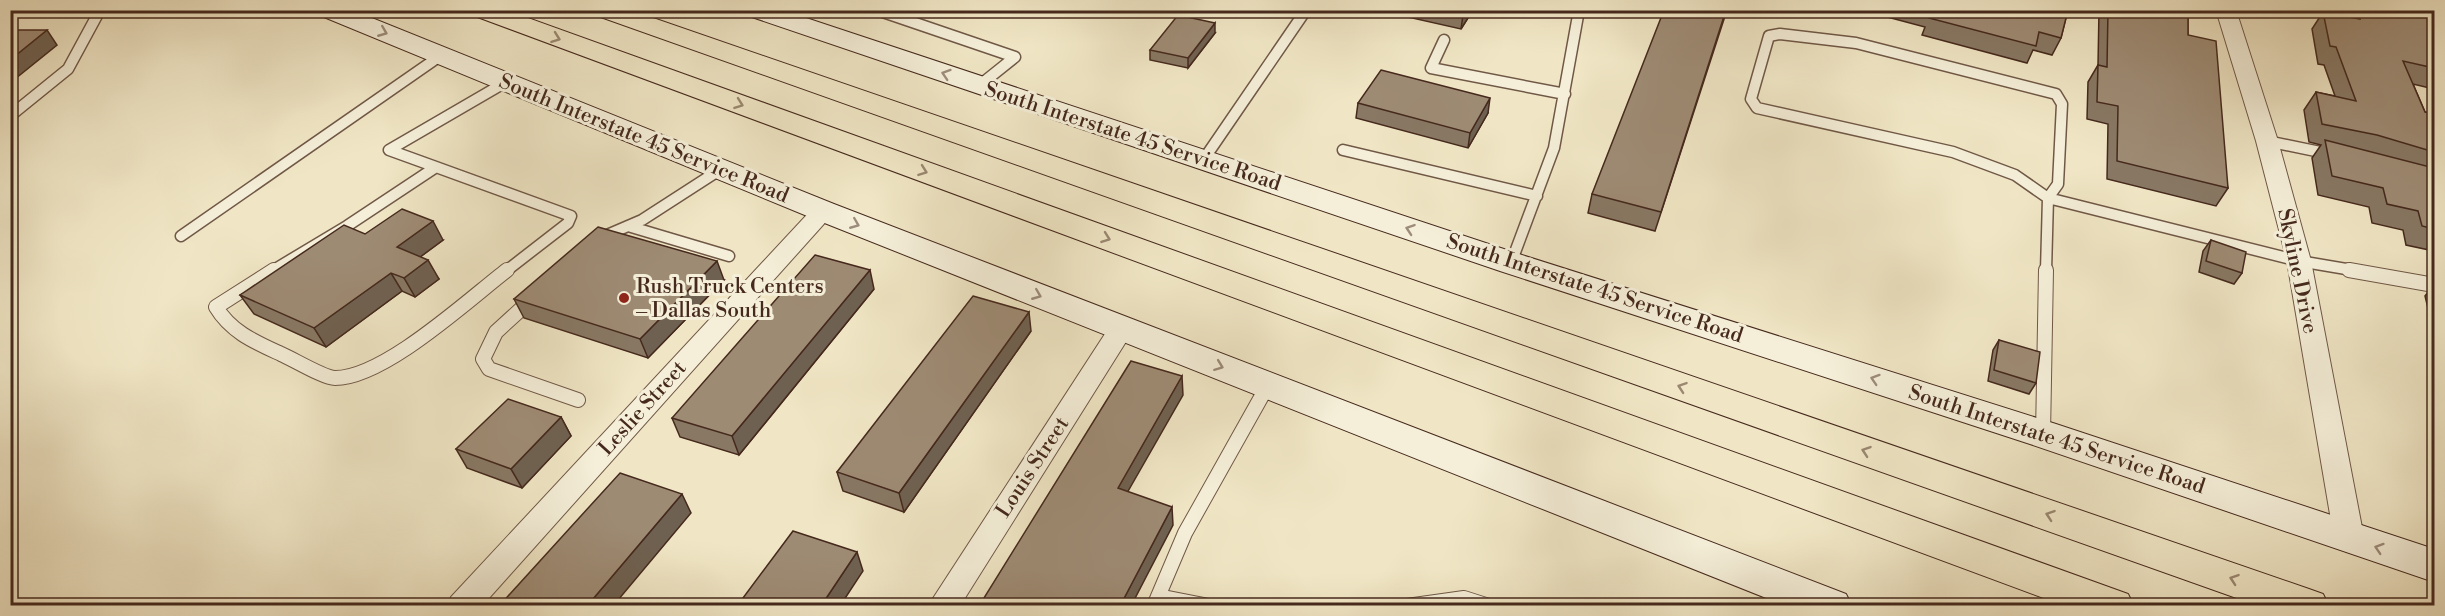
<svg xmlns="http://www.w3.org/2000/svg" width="2445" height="616" viewBox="0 0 2445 616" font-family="'Libre Bodoni',serif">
	<rect width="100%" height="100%" fill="#f0e6c5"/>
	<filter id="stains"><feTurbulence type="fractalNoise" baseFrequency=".00333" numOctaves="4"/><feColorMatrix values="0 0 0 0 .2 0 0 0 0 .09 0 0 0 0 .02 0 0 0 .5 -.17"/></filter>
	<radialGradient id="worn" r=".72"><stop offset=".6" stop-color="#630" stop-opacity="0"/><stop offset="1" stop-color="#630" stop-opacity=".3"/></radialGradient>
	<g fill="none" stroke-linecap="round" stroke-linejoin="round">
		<defs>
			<path id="lane-far1" d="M877,10L1015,57L980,85
				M1780,34L1856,43L2056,94L2062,104L2058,184L2048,198L2015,175L1953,152L1757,108L1751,99L1769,36Z
				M1444,40L1431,68L1565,94
				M10,116L68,69L100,10
				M2267,141L2330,154
				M1343,150L1537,196
				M1204,159L1306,10
				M436,167L571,216L568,223L506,271
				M436,167L389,150L506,82
				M628,226L729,256
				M181,236L440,56
				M600,238L642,220L721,169
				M1511,263L1554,148L1579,10
				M272,271L347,226L436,167
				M2046,271L2048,198L2299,261L2358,271"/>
			<path id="lane" d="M274,270L216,307C231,332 255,342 281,354C293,359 324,378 335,378C384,378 468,300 507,270
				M2349,270L2434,285
				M531,300L496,332L483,359L489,369L578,400
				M2043,434L2046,270
				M1158,596L1209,606
				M1154,606L1185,533L1268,385
				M1407,606L1464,598L1489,606"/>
			<path id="street" d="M2216,10H2236L2278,141L2311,261L2364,538L2360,547L2349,550L2338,547L2334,538L2287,261L2256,141Z
				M823,203L831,206L835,211L831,216L482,606H447L451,597L815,206Z
				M1121,320L1130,323L1134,329L960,606H928L1112,323Z"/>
			<path id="secondary" d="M316,10H352L834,204L1846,594L1852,606H1786L812,218L319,15Z
				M743,10H782L1522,255L2056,424L2434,549V582L2030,444L1500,271L746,15Z"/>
			<path id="highway" d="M469,10H506L2128,594L2134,606H2065L472,15Z
				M592,10H630L2309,589L2323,594L2329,606H2259L595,15Z"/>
		</defs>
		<use href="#lane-far1" stroke="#705847" stroke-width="13"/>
		<use href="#lane" stroke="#705847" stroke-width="16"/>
		<use href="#street" stroke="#705847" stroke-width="2"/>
		<use href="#secondary" stroke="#45291d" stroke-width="2"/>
		<use href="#highway" stroke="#45291d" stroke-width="2"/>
		<use href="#lane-far1" stroke="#f5efd9" stroke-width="10"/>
		<use href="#lane" stroke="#f5efd9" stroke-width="14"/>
		<use href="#street" fill="#f5efd9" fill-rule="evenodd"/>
		<use href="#secondary" fill="#f5efd9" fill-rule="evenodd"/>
		<use href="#highway" fill="#f0e6c5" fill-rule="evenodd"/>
	</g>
	<path fill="#887864" stroke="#45291d" stroke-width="1.5" d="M1391,10H1473L1461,29L1390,13Z
		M1727,10L1655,231L1588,213L1592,194Z
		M1861,10H2068L2061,38L2052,55L2033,50L2027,63L1922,35L1925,27Z
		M2099,10H2188V35L2228,188L2216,206L2107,179L2108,124L2087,119L2088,82L2098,65Z
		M2349,10H2410L2434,15V89L2413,84L2425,112L2434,114V251L2406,245L2403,230L2372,223L2369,207L2318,195L2312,158L2321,145L2309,142L2304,110L2316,92L2335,96L2324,65L2318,64L2312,29L2323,12L2345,16Z
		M1215,33L1188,68L1150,60V50Z
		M1358,103L1488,113L1468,148L1356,118Z
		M365,234L443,240L420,257L439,279L415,297L402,291L326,347L254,314L240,295Z
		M2211,240L2242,273L2234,284L2199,272L2203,251Z
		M724,280L648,358L524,318L514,299Z
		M2434,285V333L2425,296Z
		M874,289L739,455L680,437L672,418Z
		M1031,331L904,512L843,491L837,472Z
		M1999,340L2036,383L2029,394L1988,381L1993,350Z
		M561,417L571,436L522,488L467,468L456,449Z"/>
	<path fill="#6f6151" stroke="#45291d" stroke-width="1.5" d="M1466,10H1473L1461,29L1463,15Z
		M1215,23V33L1188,68V58Z
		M47,30L57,45L10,83V60Z
		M1490,98L1488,113L1468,148L1470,133Z
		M433,221L443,240L408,266L397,247Z
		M428,260L439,279L415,297L404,278Z
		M717,261L724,280L648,358L640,339Z
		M870,270L874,289L739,455L732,436Z
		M391,273L402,291L326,347L314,328Z
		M1029,312L1031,331L904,512L899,493Z
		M1182,376L1183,395L1119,507L1118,488Z
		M561,417L571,436L522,488L511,469Z
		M682,494L691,513L613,606H587Z
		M1172,507L1173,525L1131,606H1120Z
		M857,552L863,571L840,606H821Z"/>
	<path fill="#9e8b74" stroke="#45291d" stroke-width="1.5" d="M1445,10H1466L1463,15Z
		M1664,10H1726L1661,212L1592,194Z
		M1932,10H2068L2061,38L2039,32L2036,46L1929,18Z
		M2108,10H2188V35L2216,41L2228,188L2117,161L2118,106L2097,102L2098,65L2107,67Z
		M2358,10H2410L2434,15V68L2403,61L2425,112L2434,114V152L2377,135L2322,124L2316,92L2356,101L2336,47L2330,46L2323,12L2360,19Z
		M1178,15L1215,23L1188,58L1150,50Z
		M10,30H47L10,60Z
		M1381,70L1490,98L1470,133L1358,103Z
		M2325,140L2434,168V229L2422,226L2418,211L2387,204L2383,188L2332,176Z
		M402,209L433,221L397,247L428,260L404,278L391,273L314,328L240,295L344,225L365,234Z
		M598,227L717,261L640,339L514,299Z
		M2211,240L2246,252L2242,273L2206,261Z
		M815,255L870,270L732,436L672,418Z
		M973,296L1029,312L899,493L837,472Z
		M1999,340L2040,352L2036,383L1994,370Z
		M1131,361L1182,376L1118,488L1172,507L1120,606H979Z
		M508,399L561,417L511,469L456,449Z
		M620,473L682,494L587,606H499Z
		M793,531L857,552L821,606H737Z"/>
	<defs><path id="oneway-chevron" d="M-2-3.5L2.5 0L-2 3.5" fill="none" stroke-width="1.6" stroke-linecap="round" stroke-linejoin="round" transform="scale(1.5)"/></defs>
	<g stroke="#9d8c7b">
		<use href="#oneway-chevron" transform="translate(383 32) rotate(22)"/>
		<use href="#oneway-chevron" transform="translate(946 74) rotate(-162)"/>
		<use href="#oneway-chevron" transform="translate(855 224) rotate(22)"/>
		<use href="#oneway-chevron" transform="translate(1410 229) rotate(-161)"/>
		<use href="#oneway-chevron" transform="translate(1037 295) rotate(22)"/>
		<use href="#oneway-chevron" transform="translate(1219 366) rotate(21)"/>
		<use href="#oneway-chevron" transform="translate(1875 379) rotate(-162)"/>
		<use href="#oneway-chevron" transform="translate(2379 548) rotate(-162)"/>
	</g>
	<g stroke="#9a8871">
		<use href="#oneway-chevron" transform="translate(556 38) rotate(20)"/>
		<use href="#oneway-chevron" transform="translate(739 104) rotate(20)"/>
		<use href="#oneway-chevron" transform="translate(923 171) rotate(20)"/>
		<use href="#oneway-chevron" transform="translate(1106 238) rotate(20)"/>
		<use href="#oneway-chevron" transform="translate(1682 387) rotate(-161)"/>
		<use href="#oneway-chevron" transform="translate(1866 451) rotate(-161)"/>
		<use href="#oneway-chevron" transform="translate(2050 515) rotate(-161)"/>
		<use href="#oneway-chevron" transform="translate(2234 579) rotate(-161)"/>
	</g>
	<circle fill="#8f2418" stroke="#f5efd9" stroke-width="2" cx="624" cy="298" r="6"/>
	<g text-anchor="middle" stroke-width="6" stroke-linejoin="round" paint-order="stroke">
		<g font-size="21" fill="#45291d" stroke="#f5efd9">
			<text transform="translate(1133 136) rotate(18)" y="7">South Interstate 45 Service Road</text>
			<text transform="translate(644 138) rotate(22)" y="7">South Interstate 45 Service Road</text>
			<text transform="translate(2298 271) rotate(78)" y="7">Skyline Drive</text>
			<text transform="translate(1595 288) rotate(18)" y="7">South Interstate 45 Service Road</text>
			<text transform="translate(642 408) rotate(-48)" y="7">Leslie Street</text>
			<text transform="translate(2057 439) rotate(18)" y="7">South Interstate 45 Service Road</text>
			<text transform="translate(1032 467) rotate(-57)" y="7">Louis Street</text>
		</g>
		<g font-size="21" fill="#45291d" stroke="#f5efd9" text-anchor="start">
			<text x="636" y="293">Rush Truck Centers<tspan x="636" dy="24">– Dallas South</tspan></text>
		</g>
	</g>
	<rect width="2445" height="616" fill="none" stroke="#f0e6c5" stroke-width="36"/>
	<rect x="12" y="12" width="2421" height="592" fill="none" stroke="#45291d" stroke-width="3"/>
	<rect x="18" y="18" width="2409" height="580" fill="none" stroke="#45291d" stroke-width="1.5"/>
	<rect width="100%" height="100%" filter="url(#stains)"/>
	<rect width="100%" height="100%" fill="url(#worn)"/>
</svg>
